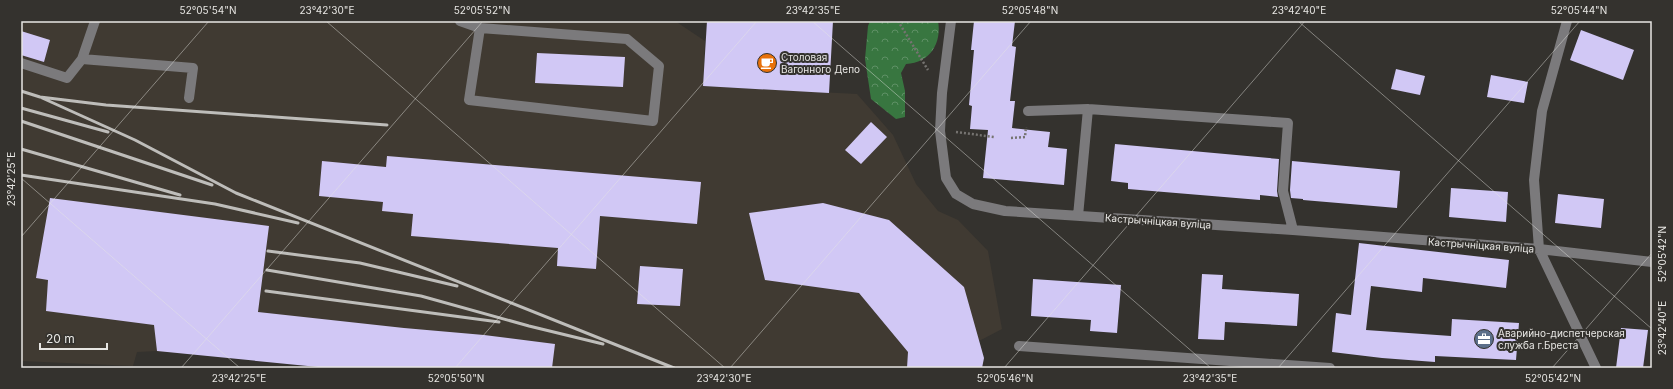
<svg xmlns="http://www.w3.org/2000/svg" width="1673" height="389" viewBox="0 0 1673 389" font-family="Inter,sans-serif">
	<defs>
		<pattern id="forest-crowns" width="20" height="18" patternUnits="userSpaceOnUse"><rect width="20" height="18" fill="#387640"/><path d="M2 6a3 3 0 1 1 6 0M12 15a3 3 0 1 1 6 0" fill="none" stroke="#5e9065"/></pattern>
	</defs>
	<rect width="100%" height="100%" fill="#34322e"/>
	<path fill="#403a32" d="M21,21H675L705,41L703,86L857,94L893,135L916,184L938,211L958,220L988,251L1002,329L979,341L984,358L982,368H343L157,351L137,352L133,366L21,361Z"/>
	<path fill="url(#forest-crowns)" d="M870,21H938C942,43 930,63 906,64L901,73L905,91V117L896,119L871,99L865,59L868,26Z"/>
	<path fill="#d1c8f5" d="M707,21H833L829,93L703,86Z
		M974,21H1015L1012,46L1016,47L1010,101H1015L1012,128L1050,132L1048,147L1067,149L1064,185L983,178L988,130L970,129L972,106L969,105L974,50H971Z
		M1581,30L1634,50L1623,80L1570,60Z
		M21,31L50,40L44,62L21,55Z
		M537,53L625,57L623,87L535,83Z
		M1396,69L1425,76L1420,95L1391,89Z
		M1491,75L1528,82L1524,103L1487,97Z
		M871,122L887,137L861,164L845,150Z
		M1115,144L1279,159L1277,191L1278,197L1260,195V200L1128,189V183L1111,181Z
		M387,156L701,182L697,224L600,216L596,269L557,266L558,248L411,236L413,214L382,211L383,202L319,196L322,161L386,167Z
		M1292,161L1400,171L1397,208L1303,200V199L1291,198L1290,190Z
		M1451,188L1508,192L1506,222L1449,217Z
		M1558,194L1604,199L1601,228L1555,223Z
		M50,198L269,226L258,312L404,328L484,335L555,344L552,368H328L157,351L154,325L46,311L48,280L36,278Z
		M823,203L889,220L964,287L984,358L982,368H907L908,352L859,293L765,280L749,213Z
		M1359,243L1509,260L1506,288L1423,278L1422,292L1371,286L1366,330L1451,336L1452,319L1519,323L1516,360L1435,356V362L1382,358L1332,352L1336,313L1351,315Z
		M640,266L683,269L680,306L637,304Z
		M1202,274L1223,275L1222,289L1299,294L1297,326L1225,322L1224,340L1198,339Z
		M1033,279L1121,285L1117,333L1090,331L1091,320L1031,316Z
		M1621,328L1648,330L1643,368H1616Z"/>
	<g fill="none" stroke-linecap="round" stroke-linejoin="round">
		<path stroke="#767471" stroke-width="2.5" stroke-dasharray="2 2" stroke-linecap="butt" d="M898,21L928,70
			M956,132L994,137
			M1011,138L1025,137L1026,127"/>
		<path stroke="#7b7a7c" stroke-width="10" d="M95,21L82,59L193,68L189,98
			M460,21L480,28L627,39L659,66L653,121L469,100L480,28
			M951,21L942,93L940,131L946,178L956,194L973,204L1005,211L1293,230L1539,249L1652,262
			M1567,21L1542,111L1534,180L1539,249L1596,368
			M21,63L67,78L82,59
			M1028,111L1088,109L1288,123L1283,191L1293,230
			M1078,216L1088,109
			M1019,346L1330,368"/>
		<path stroke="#bebdba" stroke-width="3" d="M21,91L40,97L106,105L387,125
			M40,97L135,140L236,193L674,368
			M21,108L108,132
			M21,121L212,185
			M21,149L180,195
			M21,175L215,204L298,223
			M268,251L360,263L457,286
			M267,270L421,296L529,326L603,344
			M266,291L499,322"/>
	</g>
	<path fill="none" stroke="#e7e6e3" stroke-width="1" stroke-opacity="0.45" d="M326,21L725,368M812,21L1211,368M1298,21L1652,329M21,178L240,368M21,237L209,21M181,368L483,21M455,368L757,21M730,368L1031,21M1004,368L1305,21M1278,368L1580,21M1552,368L1652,253"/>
	<defs>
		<symbol id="cafe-disc" viewBox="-11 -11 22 22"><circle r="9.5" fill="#e8710a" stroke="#34322e"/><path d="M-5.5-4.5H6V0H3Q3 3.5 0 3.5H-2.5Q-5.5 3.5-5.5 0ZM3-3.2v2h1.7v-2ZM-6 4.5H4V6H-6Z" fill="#fff"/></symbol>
		<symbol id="office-disc" viewBox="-11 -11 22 22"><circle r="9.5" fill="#5c6f8a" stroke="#34322e"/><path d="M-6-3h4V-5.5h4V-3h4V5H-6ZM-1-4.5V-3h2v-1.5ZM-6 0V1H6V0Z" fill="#fff"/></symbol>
	</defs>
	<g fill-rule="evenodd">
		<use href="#cafe-disc" x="756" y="52" width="22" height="22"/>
		<use href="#office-disc" x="1473" y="328" width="22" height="22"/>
	</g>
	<g text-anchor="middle" stroke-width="4" stroke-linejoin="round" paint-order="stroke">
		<g font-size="10" fill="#e7e6e3" stroke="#34322e" text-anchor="start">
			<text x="781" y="61">Столовая<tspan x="781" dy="12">Вагонного Депо</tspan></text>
			<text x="1498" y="337">Аварийно-диспетчерская<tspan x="1498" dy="12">служба г.Бреста</tspan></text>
		</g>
		<g font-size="10" fill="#e7e6e3" stroke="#34322e">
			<text transform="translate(1158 221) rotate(4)" y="4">Кастрычніцкая вуліца</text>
			<text transform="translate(1481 245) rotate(4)" y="4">Кастрычніцкая вуліца</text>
		</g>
	</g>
	<rect width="1673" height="389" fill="none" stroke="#34322e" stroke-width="44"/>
	<path d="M40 343v6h67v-6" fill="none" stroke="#e7e6e3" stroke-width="2"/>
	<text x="46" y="343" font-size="12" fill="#e7e6e3" stroke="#34322e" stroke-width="3" paint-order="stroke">20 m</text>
	<rect x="22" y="22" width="1629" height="345" fill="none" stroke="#e7e6e3" stroke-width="1.5"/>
	<g font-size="10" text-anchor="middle" fill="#e7e6e3">
		<text x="208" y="14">52°05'54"N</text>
		<text x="327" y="14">23°42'30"E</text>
		<text x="482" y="14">52°05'52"N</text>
		<text x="813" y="14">23°42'35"E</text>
		<text x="1030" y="14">52°05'48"N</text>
		<text x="1299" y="14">23°42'40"E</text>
		<text x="1579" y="14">52°05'44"N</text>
		<text transform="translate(11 179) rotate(-90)" y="4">23°42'25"E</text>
		<text transform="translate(1662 254) rotate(-90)" y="4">52°05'42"N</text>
		<text transform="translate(1662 328) rotate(-90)" y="4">23°42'40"E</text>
		<text x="239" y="382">23°42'25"E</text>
		<text x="456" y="382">52°05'50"N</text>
		<text x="724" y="382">23°42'30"E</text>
		<text x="1005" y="382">52°05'46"N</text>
		<text x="1210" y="382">23°42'35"E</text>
		<text x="1553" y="382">52°05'42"N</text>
	</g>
</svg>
